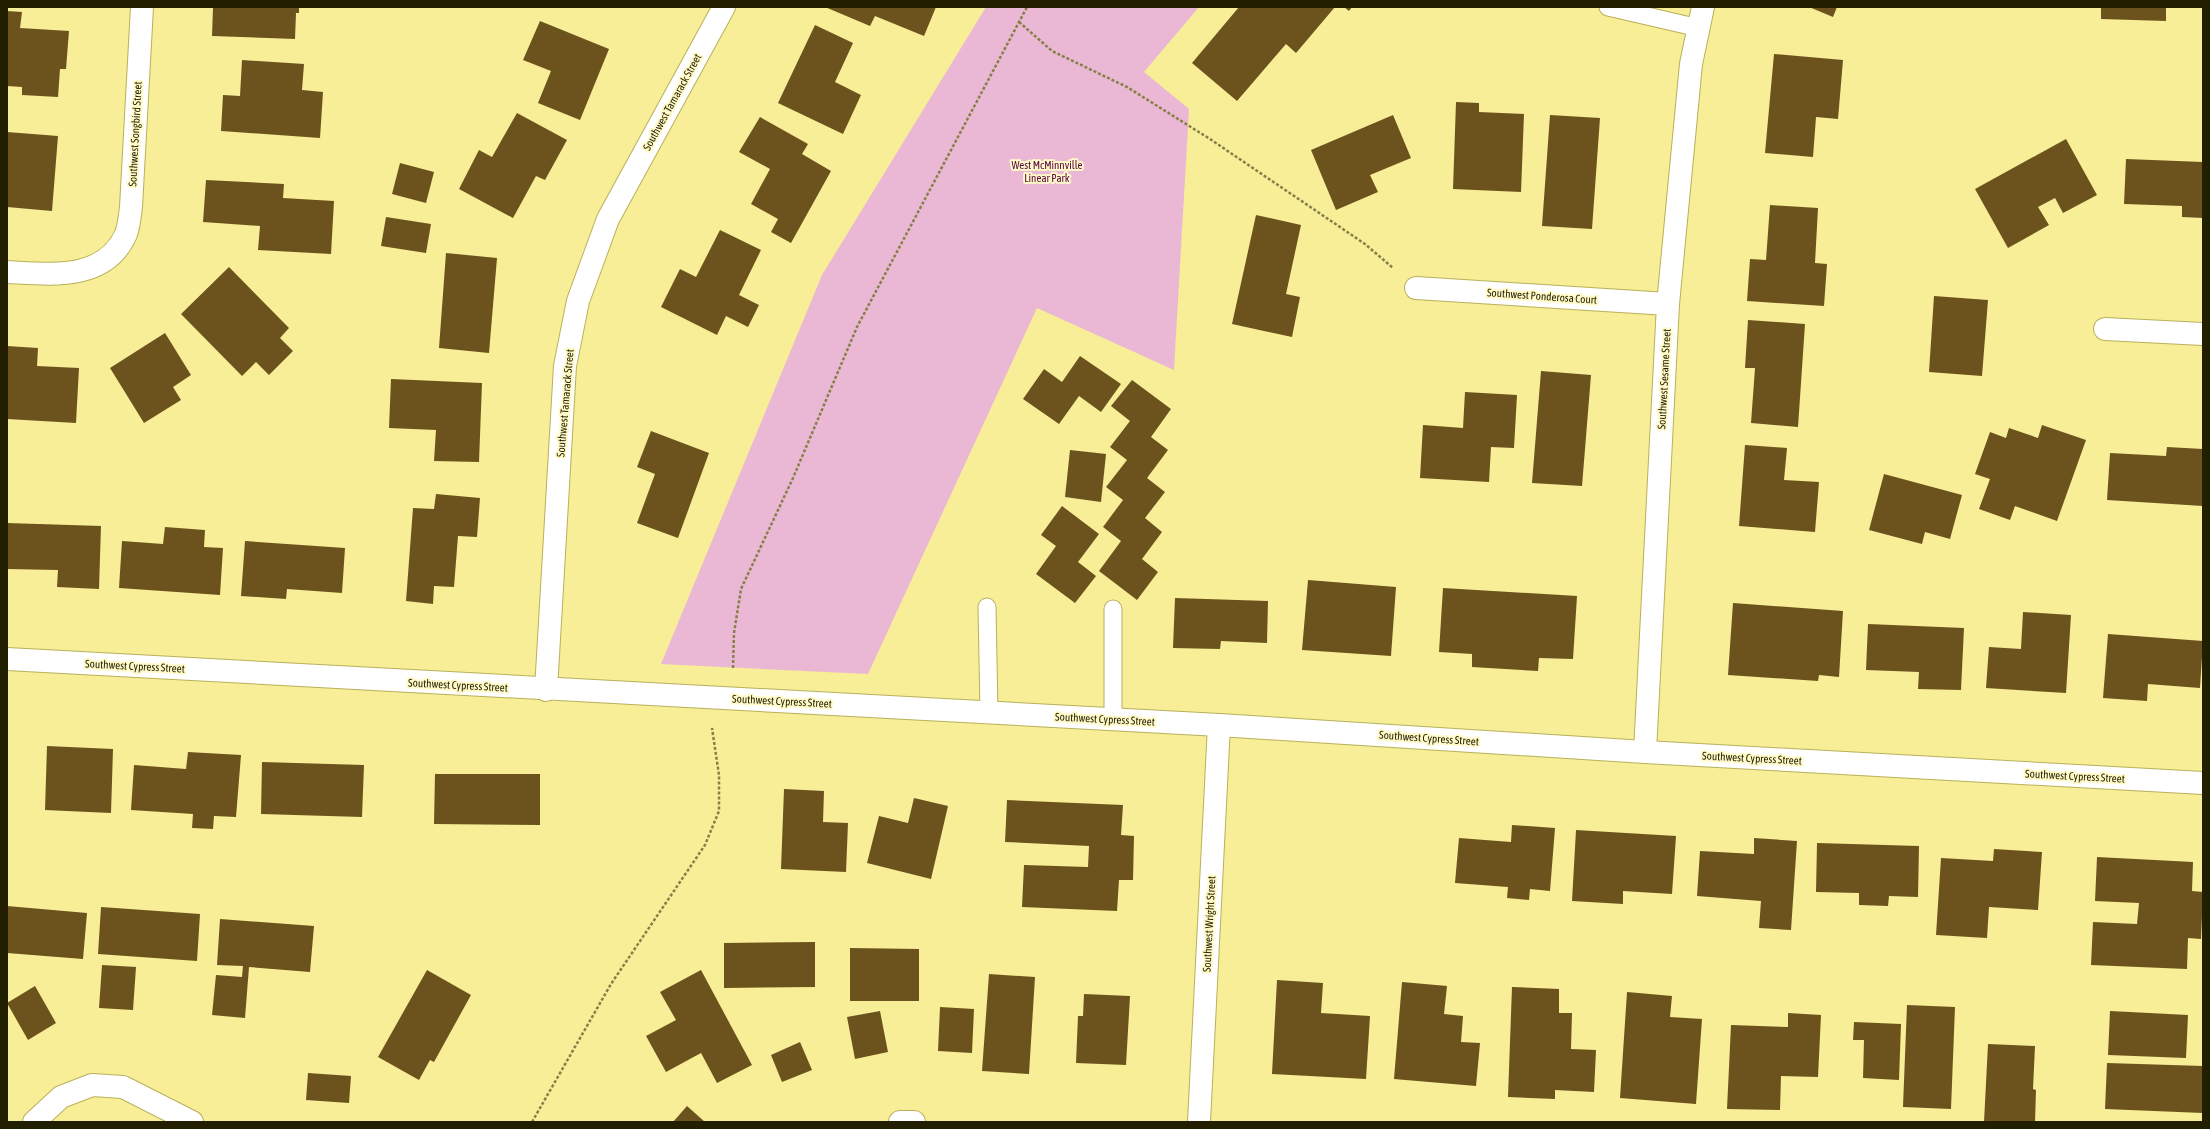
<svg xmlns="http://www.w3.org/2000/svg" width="2210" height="1129" viewBox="0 0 2210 1129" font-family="'Asap Condensed',sans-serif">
	<rect width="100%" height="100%" fill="#f7ee97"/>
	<path fill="#eab8d4" d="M986,7H1199L1144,72L1189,109L1174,370L1037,308L868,674L661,664L822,275Z"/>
	<path fill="#6c531d" d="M213,7H299V13H296L295,39L212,36Z
		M825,7H936L924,36L875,16L870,26Z
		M1239,7H1335L1296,53L1286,44L1237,101L1192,63Z
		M1344,7H1352L1349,11Z
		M1809,7H1837L1833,17Z
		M2101,7H2166V21L2101,19Z
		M7,11L22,12L20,28L69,31L66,69H60L58,97L22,95V87L7,86Z
		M540,21L609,49L580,120L538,103L551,71L523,60Z
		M815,25L853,43L835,82L861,95L843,134L778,103Z
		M1774,54L1843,60L1838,119L1816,117L1813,157L1765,153Z
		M242,60L304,64L302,90L323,92L320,138L221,131L223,95L240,96Z
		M1456,102L1479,103V112L1524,114L1521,192L1453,189Z
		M517,113L567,140L545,180L536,176L513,218L459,189L479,150L492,157Z
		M1393,115L1411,158L1370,175L1378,192L1336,210L1311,150Z
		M1550,115L1600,118L1592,229L1542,226Z
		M760,117L808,144L802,154L831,171L791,243L771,232L778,219L751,204L770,169L739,152Z
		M7,132L58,136L52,211L7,207Z
		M2066,139L2097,195L2063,213L2055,198L2038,207L2049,225L2008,248L1975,189Z
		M2126,159L2203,162V218L2182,217V206L2124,204Z
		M400,163L434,172L426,203L392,194Z
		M206,180L284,184L283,198L334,201L331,254L258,250L260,226L203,222Z
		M1770,205L1818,208L1815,263L1827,264L1824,306L1747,301L1750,259L1766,260Z
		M1256,215L1301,225L1286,294L1300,297L1292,337L1232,324Z
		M386,217L431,224L426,253L381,246Z
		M720,230L761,250L739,295L759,305L748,327L726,316L717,335L661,307L680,269L696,277Z
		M446,253L497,258L489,353L439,348Z
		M229,267L289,328L280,338L293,351L269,375L256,362L242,376L181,314Z
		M1934,296L1988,300L1982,376L1929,372Z
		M1748,320L1805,324L1798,427L1751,423L1755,368H1745Z
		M165,333L191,375L173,387L181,400L144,423L110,368Z
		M7,346L38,348L37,366L79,368L76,423L7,419Z
		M1080,356L1121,384L1101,412L1079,396L1059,424L1023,399L1044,369L1062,382Z
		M1541,371L1591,375L1582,486L1532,483Z
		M391,379L482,383L479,462L434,461L436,430L389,428Z
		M1132,380L1171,409L1151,437L1168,450L1147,478L1165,492L1145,518L1162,532L1142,559L1158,572L1137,600L1099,571L1121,541L1103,527L1123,500L1106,487L1127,460L1110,447L1130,421L1111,406Z
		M1465,392L1517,395L1514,448L1491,447L1489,482L1420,478L1423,425L1463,428Z
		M2042,425L2086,440L2057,521L2015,506L2010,520L1979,509L1990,479L1975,474L1990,432L2006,438L2009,428L2038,438Z
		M651,431L709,453L678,538L637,523L655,474L637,467Z
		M1745,445L1787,448L1784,480L1819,482L1815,532L1739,526Z
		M2167,447L2203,449V506L2107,500L2110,453L2166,456Z
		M1070,450L1106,454L1101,502L1065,497Z
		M1884,474L1962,495L1950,539L1925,532L1922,544L1869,530Z
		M436,494L480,498L477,537L458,536L454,587L434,586L433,604L406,601L413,508L434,509Z
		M1062,506L1099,534L1078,562L1096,576L1075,603L1036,574L1056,546L1041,535Z
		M7,523L101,526L99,589L57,587L58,570L7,569Z
		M165,527L205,530L204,547L223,548L220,595L119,588L122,541L163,544Z
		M245,541L345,548L342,593L287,589L286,599L241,596Z
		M1308,580L1396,587L1391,656L1302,650Z
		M1443,588L1577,596L1573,659L1539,658L1538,671L1472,667V654L1439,652Z
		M1175,598L1268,601L1267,643L1221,641L1220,649L1173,648Z
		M1733,603L1843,611L1839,677L1819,675L1818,681L1728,675Z
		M2023,612L2071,615L2066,693L1986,688L1989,647L2021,649Z
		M1868,624L1964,628L1961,690L1918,689L1919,672L1866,670Z
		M2108,634L2203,641L2200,688L2148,684L2147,701L2103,698Z
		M47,746L113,749L111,813L45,810Z
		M188,752L241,755L236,817L214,816L213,829L192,828L193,814L131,810L134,765L186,769Z
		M262,762L364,765L362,817L261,814Z
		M435,774H540V825L434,824Z
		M784,789L824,791L823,822L848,823L846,872L781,869Z
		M914,798L948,806L931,879L867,863L879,816L908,823Z
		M1007,800L1123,805L1121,835L1134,836L1133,880H1119L1117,911L1022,907L1024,865L1088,867L1089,846L1005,842Z
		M1512,825L1555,828L1550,891L1530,889L1529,900L1507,898L1508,887L1455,883L1459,838L1511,842Z
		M1576,830L1676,836L1672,894L1623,891V904L1572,901Z
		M1754,838L1797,841L1791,930L1759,928L1761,901L1697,896L1700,851L1754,854Z
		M1817,843L1919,846L1918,897L1889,896L1888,906L1859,905V893L1816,892Z
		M1994,849L2042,852L2038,910L1989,907L1987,938L1936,935L1941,858L1993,861Z
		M2097,857L2193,862L2192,891L2203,892L2201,939L2188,938L2187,969L2091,965L2093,922L2137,924L2139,903L2095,901Z
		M7,906L87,913L83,959L7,953Z
		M101,907L200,914L197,961L98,954Z
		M220,919L314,926L310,972L249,967L245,1018L212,1015L216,975L242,977L243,966L217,965Z
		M815,942V987L724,988V943Z
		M850,948L919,949V1001H850Z
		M102,965L136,967L133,1010L99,1008Z
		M427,970L471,995L434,1062L430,1060L419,1080L378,1057Z
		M701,970L752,1065L717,1083L701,1053L666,1072L646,1036L676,1020L660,992Z
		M989,974L1035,977L1029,1074L982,1071Z
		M1277,980L1323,983L1321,1013L1370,1016L1366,1079L1272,1074Z
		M1402,982L1447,986L1444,1014L1463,1016L1461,1042L1480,1043L1476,1086L1394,1079Z
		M35,986L56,1023L28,1040L7,1003Z
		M1512,987L1559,989V1013H1572L1571,1049L1596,1050L1594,1092L1555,1090V1099L1508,1097Z
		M1627,992L1672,996L1670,1017L1702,1019L1696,1104L1620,1098Z
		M1084,994L1130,996L1126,1065L1076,1063L1078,1016H1083Z
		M1907,1005L1955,1007L1951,1109L1903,1107Z
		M940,1007L974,1009L972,1053L938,1051Z
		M880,1011L888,1052L855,1059L847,1017Z
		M2110,1011L2188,1015L2186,1058L2108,1055Z
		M1788,1013L1821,1015L1818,1077L1781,1076L1780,1110L1727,1109L1731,1025L1788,1027Z
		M1854,1022L1901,1024L1899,1080L1863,1078L1864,1040H1853Z
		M800,1042L812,1070L782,1082L771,1055Z
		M1988,1044L2035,1046L2033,1089L2036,1090L2035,1122H1984Z
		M2107,1063L2203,1066V1113L2105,1109Z
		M308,1073L351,1076L349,1103L306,1100Z
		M687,1106L705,1122H673Z"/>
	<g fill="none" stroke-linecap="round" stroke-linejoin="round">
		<defs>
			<path id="lane" d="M1608,7L1699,28
				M987,607L989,712
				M1113,609V719"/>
			<path id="street" d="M7,272C49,274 105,282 126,234C129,226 130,215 131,207L142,7
				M1416,288L1668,304
				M2105,329L2203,334
				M546,690L565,366L578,301L608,219L724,7
				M1645,752L1668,304L1691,64L1703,7
				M34,1122L61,1097L92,1085L123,1087L192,1122
				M900,1122H914
				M1199,1122L1219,725"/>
			<path id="secondary" d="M7,659L1219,725L1645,752L2203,783"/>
		</defs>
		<use href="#lane" stroke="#b9b05a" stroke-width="19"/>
		<use href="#street" stroke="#b9b05a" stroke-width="24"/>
		<use href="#secondary" stroke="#b9b05a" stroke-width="24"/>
		<path stroke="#868047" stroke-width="2.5" stroke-dasharray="3 2" stroke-linecap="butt" d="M1019,22L1052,51L1127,87L1210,139L1365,244L1393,268
			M733,668L734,633L741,589L793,478L857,327L1027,7
			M532,1122L611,984L705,845L719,811V775L712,728"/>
		<use href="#lane" stroke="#fff" stroke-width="17"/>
		<use href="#street" stroke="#fff" stroke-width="22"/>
		<use href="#secondary" stroke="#fff" stroke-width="22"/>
	</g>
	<g text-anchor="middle" stroke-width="4" stroke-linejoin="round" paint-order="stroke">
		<g font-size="11" fill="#221e00" stroke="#fffac8">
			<text transform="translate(672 102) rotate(-61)" y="4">Southwest Tamarack Street</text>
			<text transform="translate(135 134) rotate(-87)" y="4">Southwest Songbird Street</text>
			<text transform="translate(1542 296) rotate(4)" y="4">Southwest Ponderosa Court</text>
			<text transform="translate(1664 379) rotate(-87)" y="4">Southwest Sesame Street</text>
			<text transform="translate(565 403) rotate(-85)" y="4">Southwest Tamarack Street</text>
			<text transform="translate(135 666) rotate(3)" y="4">Southwest Cypress Street</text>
			<text transform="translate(458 685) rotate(3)" y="4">Southwest Cypress Street</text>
			<text transform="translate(782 701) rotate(3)" y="4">Southwest Cypress Street</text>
			<text transform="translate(1105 719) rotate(3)" y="4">Southwest Cypress Street</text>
			<text transform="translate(1429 738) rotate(4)" y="4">Southwest Cypress Street</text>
			<text transform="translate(1752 758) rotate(3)" y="4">Southwest Cypress Street</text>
			<text transform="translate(2075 776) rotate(3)" y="4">Southwest Cypress Street</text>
			<text transform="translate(1209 924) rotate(-87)" y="4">Southwest Wright Street</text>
		</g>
		<g font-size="11" fill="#55023f" stroke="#fffac8">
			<text x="1047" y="169">West McMinnville<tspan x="1047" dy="13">Linear Park</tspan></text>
		</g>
	</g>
	<rect width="2210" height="1129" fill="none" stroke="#221e00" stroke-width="16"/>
</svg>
